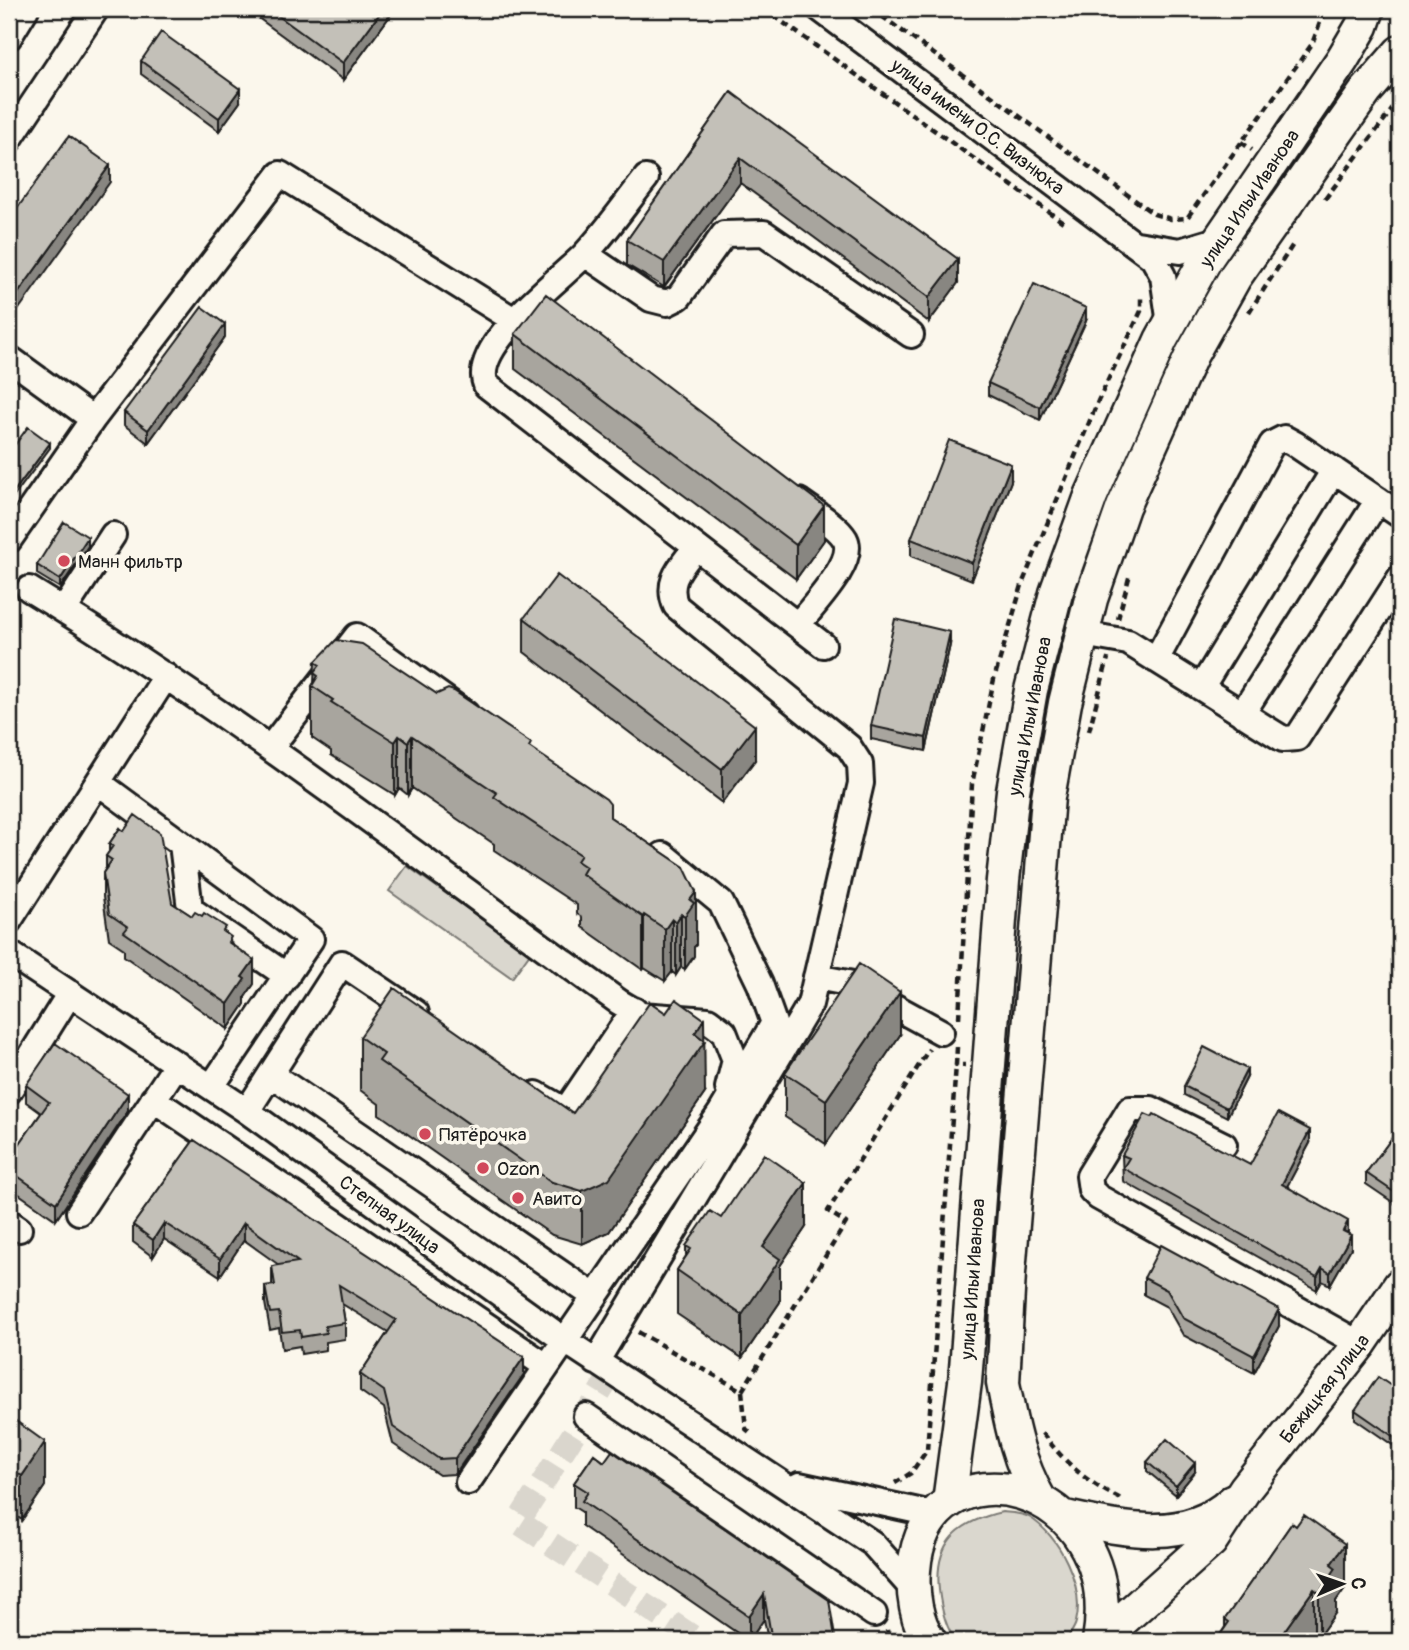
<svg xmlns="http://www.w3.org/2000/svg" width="1409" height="1650" viewBox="0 0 1409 1650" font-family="Pangolin,sans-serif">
	<rect width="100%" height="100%" fill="#fbf7ec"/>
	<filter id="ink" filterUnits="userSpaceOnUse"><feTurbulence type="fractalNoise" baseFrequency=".0143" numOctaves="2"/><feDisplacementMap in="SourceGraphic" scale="14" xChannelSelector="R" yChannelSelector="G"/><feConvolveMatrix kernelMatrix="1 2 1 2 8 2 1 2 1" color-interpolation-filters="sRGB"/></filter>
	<g filter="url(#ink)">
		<path fill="#dad7ce" stroke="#7b7a75" stroke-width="2" d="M407,866L530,953L512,978L389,891Z
			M1002,1512C1011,1513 1021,1513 1029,1517C1059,1535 1085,1586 1076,1622C1075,1628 1069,1635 1066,1641H956C945,1627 941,1607 939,1590C934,1542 958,1522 1002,1512Z"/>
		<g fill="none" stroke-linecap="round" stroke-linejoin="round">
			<path stroke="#dad6cd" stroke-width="24" stroke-dasharray="24 12" stroke-linecap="butt" d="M612,1373L518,1522L699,1641"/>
			<defs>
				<path id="minor" d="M820,9L1153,258L1163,276L1170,324
					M9,37L26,9
					M9,140L96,9
					M646,178C626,203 607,231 585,254C560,280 469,346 486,385L823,645
					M1137,244L1180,251L1220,239
					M585,254L651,299L667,303L679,297L724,234L764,233L911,335
					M9,358L93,419
					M9,540L93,419L280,174L514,320
					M29,589C235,714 424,862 619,1002L641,1015L708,1020L724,1032L735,1060L728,1088
					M64,610L113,535
					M798,625C812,606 857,562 845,539C837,525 812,511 799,501
					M1082,634L1128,642L1283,739L1297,738L1400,578
					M1156,660L1272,444L1284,438L1295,444L1400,515
					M1201,688L1334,470
					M1242,714L1378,500
					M270,748L357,636L466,714
					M99,783L311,939L212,1086
					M182,844L190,909L287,976
					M9,921L166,676
					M9,953L247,1111L564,1340L872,1543L912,1588
					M816,977L853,984L941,1032
					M272,1075L594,1296
					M9,1091L70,993
					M536,1094L562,1109L569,1106L634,1010
					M153,1099L546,1366
					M247,1111L342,963L416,1013
					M1224,1145L1151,1109H1130L1089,1176L1091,1190L1098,1197L1360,1344
					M79,1212L177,1064
					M9,1222L19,1229
					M596,1362L810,1004L861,783L860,764L849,747L676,606C665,581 681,567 696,547
					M586,1416L874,1614
					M468,1482L721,1112L774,1023L760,984L721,903L663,855
					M799,1485L932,1514"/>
				<path id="major" d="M1039,1498C1018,1462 1011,1424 1003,1383L1009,1273L1048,797L1065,703L1091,599L1123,507L1192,354L1235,277L1366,91L1400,52
					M949,1502L965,1382L1003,880L1013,791L1031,690L1056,593L1091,496L1161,340L1206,259L1342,60L1362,26L1368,9
					M1065,1517C1121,1529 1185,1545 1232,1502
					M930,1641C916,1622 912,1593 914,1570C924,1433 1127,1478 1099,1641
					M1099,1641L1211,1541L1245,1489L1360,1344L1400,1285"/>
			</defs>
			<use href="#minor" stroke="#1c1c1c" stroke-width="30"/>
			<use href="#major" stroke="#1c1c1c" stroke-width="37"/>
			<path stroke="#1c1c1c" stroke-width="4.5" stroke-dasharray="7 5" stroke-linecap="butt" d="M764,9L1063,222
				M872,9L1154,214L1171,219L1187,218L1312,44L1325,9
				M1241,142L1252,150
				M1325,199L1400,99
				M1249,312L1294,243
				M1118,619L1130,574
				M1089,731L1108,658
				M959,1018L972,784L994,679L1023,582L1098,401L1141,311V298
				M957,1047L956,1065H965
				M638,1332L742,1391L846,1223L828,1211L929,1049
				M742,1391L746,1429L752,1434
				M1042,1433C1068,1466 1086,1482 1123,1500
				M895,1483L911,1473L927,1450L956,1065
				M887,1630L889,1641"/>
			<use href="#minor" stroke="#fbf7ec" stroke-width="24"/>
			<use href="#major" stroke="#fbf7ec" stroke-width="32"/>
		</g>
		<path fill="#a8a59e" stroke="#1c1c1c" stroke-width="2" d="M246,9H395L343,80Z
			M141,61L240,102L219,131L141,74Z
			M731,92L958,283L929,322L740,183L664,287L627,265V240Z
			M1086,321L1040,420L988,395V383Z
			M515,334L824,540L796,579L515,369Z
			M225,337L148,443L124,425V412Z
			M1011,481L972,580L911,556V539Z
			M88,546L60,588L37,574V565Z
			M524,618L755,760L722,803L524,652Z
			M950,645L926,751L871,739V726Z
			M315,662L437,694L531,749L610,817L684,867L696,945L694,947V956L685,969L681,967L676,975L672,972L665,981L644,968L643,970L582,927V917L577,914V905L494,850V844L412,788L408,795L399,788L395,795L331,755V751L312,738V686L314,683Z
			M120,828L172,903L192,916L226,933L254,984L245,997V1004L228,1029L124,956V949L109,939L103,897V873L106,868V856L109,852V844Z
			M900,1035L826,1144L785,1117V1073Z
			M360,1037L573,1113L705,1093L609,1232L582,1244L552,1235L379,1114V1104L360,1090Z
			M1247,1077L1227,1117L1184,1095V1086Z
			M26,1085L128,1111L56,1220L9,1187V1159L41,1113L26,1102Z
			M1400,1127L1394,1203L1366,1184V1173Z
			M194,1140L524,1374L455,1474L439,1475L393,1444L384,1408L360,1391V1374L388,1332L342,1304L345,1323V1339L326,1342V1350L301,1354L300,1346L282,1349L279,1328L270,1330L265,1303V1286L272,1285V1266L279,1265L244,1240L220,1276L164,1239L153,1257L133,1242V1225Z
			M1310,1143L1287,1186L1348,1233L1351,1248L1330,1285L1322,1281L1317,1290L1123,1181L1122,1155L1250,1165Z
			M721,1218L806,1227L780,1266V1302L742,1358L677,1314V1270L686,1256V1246Z
			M1144,1278L1279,1326L1254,1373L1183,1335L1167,1307L1144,1295Z
			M1400,1392L1394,1446L1355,1419V1410Z
			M9,1416L45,1486L22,1520L13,1514Z
			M594,1454L835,1641H768L764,1619L749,1641L582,1526V1512L574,1507V1483Z
			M1147,1462L1195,1472L1176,1495L1147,1471Z
			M1292,1523L1345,1588L1336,1601V1612L1319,1636L1314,1633L1308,1641H1216L1225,1627V1619Z"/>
		<path fill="#888681" stroke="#1c1c1c" stroke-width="2" d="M383,9H395L343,80V63Z
			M240,89V102L219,131V118Z
			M740,158V183L664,287V262Z
			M110,165V182L9,323V306Z
			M958,259V283L929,322V297Z
			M1086,308V321L1040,420V407Z
			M225,324V337L148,443V430Z
			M50,443V448L9,503V498Z
			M1011,464V481L972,580V563Z
			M824,506V540L796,579V545Z
			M88,537V546L60,588V580Z
			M950,632V645L926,751V738Z
			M755,726V760L722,803V769Z
			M399,736V788L395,795V742Z
			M412,736V788L408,795V742Z
			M696,892V945L694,947V956L685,969V916L690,900Z
			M681,914V967L676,975V922Z
			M644,915V968L643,970V917Z
			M672,919V972L665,981V929Z
			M254,960V984L245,997V1004L228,1029V1004L242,977Z
			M900,992V1035L826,1144V1100Z
			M704,1019L705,1093L609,1232L582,1244V1191Z
			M1247,1069V1077L1227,1117V1108Z
			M128,1094V1111L56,1220V1203Z
			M1310,1130V1143L1282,1196V1184Z
			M1400,1182V1193L1394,1203V1192Z
			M806,1183V1227L780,1266V1302L742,1358V1315L763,1247Z
			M1348,1221V1233L1343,1231Z
			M164,1223V1239L153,1257V1240Z
			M244,1223V1240L220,1276V1259Z
			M1351,1235V1248L1330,1285V1273Z
			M1322,1268V1281L1317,1290V1277Z
			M1279,1309V1326L1254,1373V1356Z
			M524,1357V1374L455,1474V1458Z
			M1400,1429V1438L1394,1446V1437Z
			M45,1442V1486L22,1520V1476Z
			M1195,1463V1472L1176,1495V1486Z
			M13,1470V1514L9,1520V1476Z
			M1345,1544V1588L1336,1601V1612L1319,1636V1593L1331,1564Z
			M1314,1589V1633L1308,1641H1277Z
			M764,1594V1619L749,1641V1616Z"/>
		<path fill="#c3c0b8" stroke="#1c1c1c" stroke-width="2" d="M269,9H383L343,63Z
			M161,32L240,89L219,118L141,61Z
			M731,92L958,259L929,297L740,158L664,262L627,240Z
			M69,136L110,165L9,306V220Z
			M1034,284L1086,308L1040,407L988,383Z
			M546,294L824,506L796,545L515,334Z
			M202,307L225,324L148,430L124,412Z
			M28,427L50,443L9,498V453Z
			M949,440L1011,464L972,563L911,539Z
			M64,522L88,537L60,580L37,565Z
			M557,575L755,726L722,769L524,618Z
			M895,619L950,632L926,738L871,726Z
			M336,640L362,644L437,694L448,689L454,691L531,743L529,747L606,799L610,804V817L684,867L696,892L690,900L694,903L685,916L681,914L676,922L672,919L665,929L644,915L643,917L582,874L586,867L577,861L581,855L494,797L497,793L412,736L408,742L399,736L395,742L331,702L333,700L312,686L318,676L314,673L320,665L315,662Z
			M135,815L160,833L172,903L192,916L195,912L202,916L204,913L226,927L223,931L231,937L228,942L254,960L242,977L245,979L228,1004L124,932L128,927L109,914L103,873L112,860L106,856L113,846L109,844L120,828L124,831Z
			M859,964L900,992L826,1100L785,1073Z
			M394,988L573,1113L650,1002L666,1013L676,999L704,1019L695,1033L705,1041L609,1179L582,1191L552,1182L379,1061L384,1054L360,1037Z
			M55,1043L128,1094L56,1203L9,1170V1159L49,1102L26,1085Z
			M1204,1047L1247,1069L1227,1108L1184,1086Z
			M1278,1113L1310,1130L1282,1184L1348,1221L1343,1231L1351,1235L1330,1273L1322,1268L1317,1277L1123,1168L1129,1158L1122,1155L1145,1114L1152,1117L1154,1114L1250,1165Z
			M1400,1127V1182L1394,1192L1366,1173Z
			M194,1140L524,1357L455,1458L439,1459L393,1427L384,1391L360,1374L396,1320L339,1285L345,1323L325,1326L326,1333L301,1337L300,1330L282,1332L279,1312L270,1313L265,1286L275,1285L272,1266L298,1262L244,1223L220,1259L164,1223L153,1240L133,1225Z
			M764,1154L806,1183L763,1247L780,1259L742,1315L677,1270L691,1249L686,1246L710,1211L721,1218Z
			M1161,1245L1279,1309L1254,1356L1183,1318L1167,1290L1144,1278Z
			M1378,1377L1400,1392V1429L1394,1437L1355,1410Z
			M9,1416L45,1442L22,1476L13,1470L9,1476Z
			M1167,1439L1195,1463L1176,1486L1147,1462Z
			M612,1451L829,1600L835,1637L832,1641H772L764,1594L749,1616L582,1501L588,1492L574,1483L594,1454L604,1462Z
			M1304,1515L1345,1544L1331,1564L1336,1568L1319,1593L1314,1589L1277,1641H1216L1229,1622L1225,1619L1292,1523L1296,1526Z"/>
	</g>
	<g fill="#d1495b" stroke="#fbf7ec" stroke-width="2.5">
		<circle cx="64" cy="561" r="7"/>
		<circle cx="425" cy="1134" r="7"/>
		<circle cx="483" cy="1168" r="7"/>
		<circle cx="518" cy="1198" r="7"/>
	</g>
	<g text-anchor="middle" stroke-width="7" stroke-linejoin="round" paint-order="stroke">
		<g font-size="19" fill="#1c1c1c" stroke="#fbf7ec">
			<text transform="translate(978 126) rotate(37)" y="7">улица имени О.С. Визнюка</text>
			<text transform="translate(1249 198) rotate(-56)" y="7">улица Ильи Иванова</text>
			<text transform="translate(1029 716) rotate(-79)" y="7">улица Ильи Иванова</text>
			<text transform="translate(390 1214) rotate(36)" y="7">Степная улица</text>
			<text transform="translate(972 1279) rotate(-86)" y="7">улица Ильи Иванова</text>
			<text transform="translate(1324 1388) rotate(-52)" y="7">Бежицкая улица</text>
		</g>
		<g font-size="19" fill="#1c1c1c" stroke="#fbf7ec" text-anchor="start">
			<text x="78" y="568">Манн фильтр</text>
			<text x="439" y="1141">Пятёрочка</text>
			<text x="497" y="1175">Ozon</text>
			<text x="532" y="1205">Авито</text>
		</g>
	</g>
	<rect width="1409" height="1650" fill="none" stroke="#fbf7ec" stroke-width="35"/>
	<rect x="18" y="18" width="1374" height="1615" fill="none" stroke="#1c1c1c" stroke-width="2.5" filter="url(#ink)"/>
	<g transform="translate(1342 1584) rotate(88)" stroke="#fbf7ec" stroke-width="5" paint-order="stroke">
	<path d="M0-5L12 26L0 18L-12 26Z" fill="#1c1c1c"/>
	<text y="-10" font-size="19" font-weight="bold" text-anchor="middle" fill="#1c1c1c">С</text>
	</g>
</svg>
